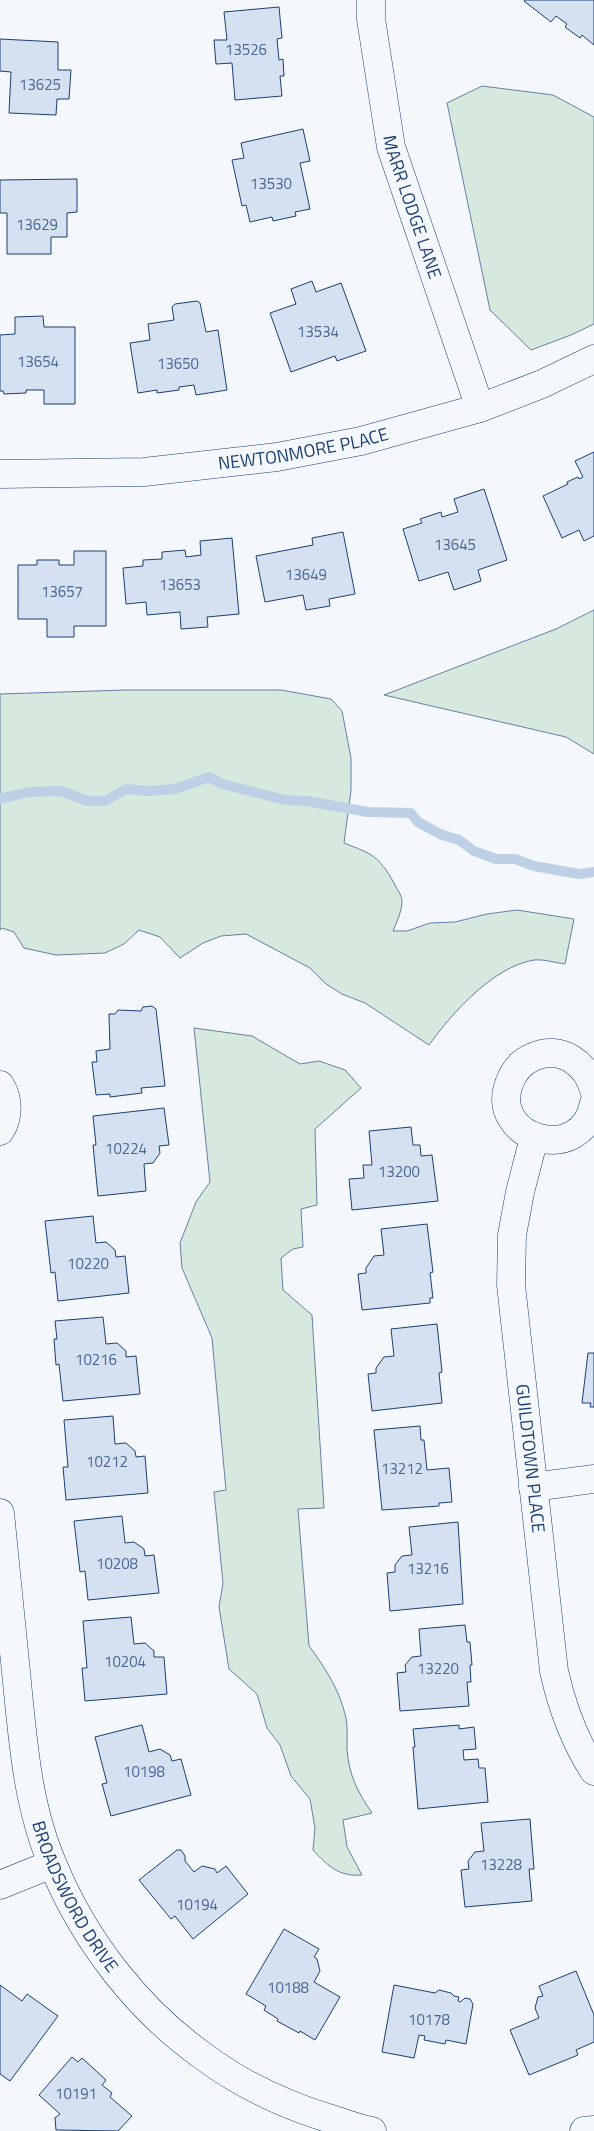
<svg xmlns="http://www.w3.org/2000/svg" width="594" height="2131" viewBox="0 0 594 2131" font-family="'Titillium Web',sans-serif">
	<rect width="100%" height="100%" fill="#f4f7fb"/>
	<path fill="#d7e8df" stroke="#687fa3" d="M482,86L553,95L594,117V324L571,335L531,350L490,310L447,103Z
		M594,610V754L566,737L384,695L556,629Z
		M126,690H281L331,699L342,711L351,758V790L344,843C372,854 378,855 394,883C396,888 402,895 402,901C402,911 397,921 393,931H407L430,923L455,922L487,914L517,910L574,919L565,964C556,963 544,959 534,960C493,967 453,1012 429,1045L365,1003L342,994L326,984L310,968L246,934L221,936L203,943L180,958L160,937L139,930L124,944L105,953L56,955L24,948L14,932L2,928L0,930V694Z
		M194,1028L252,1036L300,1064L319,1061L345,1070L361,1088L315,1129L317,1205L301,1209L303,1247L293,1249L281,1258L283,1290L312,1315L324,1508L298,1509L309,1646C324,1666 339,1689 345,1714C348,1724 347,1737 347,1749C349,1775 357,1791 372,1813L343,1820L347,1847L362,1875C339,1877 328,1866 313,1850L315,1828L310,1799L291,1776L280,1745L267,1728L257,1694L229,1669L219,1607L223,1583L214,1492L226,1490L212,1338L182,1268L180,1243L196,1202L210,1182Z"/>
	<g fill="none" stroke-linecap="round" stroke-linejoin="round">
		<path stroke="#bed0e5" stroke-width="10" d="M0,799L29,792L61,791L87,801H105L126,789L148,791L175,789L209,777L222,784L285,800L307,801L368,812L411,813L418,822L440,834L459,840L474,851L496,859H515L534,866L579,874L594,872"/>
	</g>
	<path fill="#d5e0f0" stroke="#1d3f73" d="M525,0H594V45L582,35L580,38L565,27L567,24L556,16L551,22L524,1Z
		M279,7L282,38L277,39L279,60L283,59L284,76H280L282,96L235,100L232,63L216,64L214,40H227L224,12Z
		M0,39L58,42V70H71L69,99H57L56,115L9,113L11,72L0,71Z
		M303,129L310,161L300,163L310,209L295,212L296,216L273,221L272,217L250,222L246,205L242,206L232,160L244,158L241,143Z
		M77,179V212L67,213V237H51V254H7V213H0V180Z
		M312,281L316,292L341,283L366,351L337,361L335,356L291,372L270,313L296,304L291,289Z
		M197,301L200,303L206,332L218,330L227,390L196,395L194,385L179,387V390L157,393V390L138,393L130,343L150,340L148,324L174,320L172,307L175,304Z
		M43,316L44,327H75V404H44V390H26V393L4,394L3,391H0V335L15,334V317Z
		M594,452V536L584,541L579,530L562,538L543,496L568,484L567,482L578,477L579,479L583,477L575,461Z
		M484,489L507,560L478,570L481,581L454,590L448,572L419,581L403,529L422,523L420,519L441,512L442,517L458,512L454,499Z
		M343,532L355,594L329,599L330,606L306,610L303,595L265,602L256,556L313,545L312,538Z
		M232,538L239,614L207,617L208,627L181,629L180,612L147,615L146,602L126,604L123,568L143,566V560L162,559V552L185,550L186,557L201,555L200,541Z
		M74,551H106V626H74V637H47V619H18V565H37V560H59V565H74Z
		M152,1006L156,1009L165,1086L141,1088L142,1093L110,1097V1094L96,1095L92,1062H97L96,1051L110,1049L109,1014H115L118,1010L141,1011L143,1007Z
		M164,1108L169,1145L159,1146L160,1153L153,1163L144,1164L146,1191L98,1196L93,1145H96L93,1116Z
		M411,1127L413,1145H420L421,1156L432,1155L438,1201L352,1210L349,1179L364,1178L363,1165H372L369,1131Z
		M93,1216L96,1243L106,1242L115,1250L116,1257L125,1256L129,1293L58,1301L55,1272L51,1273L45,1221Z
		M427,1224L433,1272L430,1273L433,1298H430V1303L362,1310L358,1274L366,1273V1268L374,1256L384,1255L381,1229Z
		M103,1317L106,1344L117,1343L126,1351V1357L136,1356L140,1394L63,1401L59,1364L56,1365L54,1339H57L55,1321Z
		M437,1324L442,1372L439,1373L442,1403L372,1411L368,1374L376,1373V1368L384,1357L394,1356L391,1329Z
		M588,1353H594V1407H590L591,1403H582Z
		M113,1416L115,1444L126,1443L135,1451L136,1457L145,1456L148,1493L66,1500L63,1467H68L64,1420Z
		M420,1426L421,1440H424L427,1470L449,1468L452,1502L439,1503V1506L382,1510L374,1430Z
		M122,1516L125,1543L134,1542L144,1549L145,1556L154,1555L159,1593L88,1600L85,1571L80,1572L74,1521Z
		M458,1522L463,1604L390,1611L387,1573L395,1572V1565L402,1556L412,1555L409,1527Z
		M131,1617L134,1644L145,1643L154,1651V1657H164L167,1694L85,1701L82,1668H87L83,1621Z
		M465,1625L467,1642H470L472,1665H470L471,1682H467L469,1706L400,1711L397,1673L406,1672L405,1665L412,1657L421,1656L419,1629Z
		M142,1725L149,1752L160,1749L170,1755L172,1761L181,1759L191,1795L111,1816L102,1784L107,1783L95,1737Z
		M459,1725V1729L474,1727L476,1749L463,1750L464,1760L478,1759L479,1768H485L488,1802L418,1809L413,1747H415L413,1729Z
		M530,1819L534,1869H529L532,1901L465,1907L461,1870L469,1869L468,1861L475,1852L484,1851L481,1823Z
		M177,1850H181L185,1856V1861L194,1872L202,1866L215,1869L217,1873L226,1866L248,1894L193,1939L175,1916L171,1919L139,1880Z
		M284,1929L319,1949L314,1957L317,1959L320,1971L314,1982L340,1997L315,2040L300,2031L299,2033L277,2021L278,2019L264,2010L266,2006L246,1994Z
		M576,1971L594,2015V2042L576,2050L578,2055L529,2075L510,2030L539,2018L535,2008L538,1997L543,1996L539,1986Z
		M0,1985L22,2001L27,1994L58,2016L10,2081L0,2074Z
		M394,1985L435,1993L439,1990L451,1993L454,1996L459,1997L458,2001L460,2002L465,1998L470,1999L473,2004L466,2044L446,2040L445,2044L424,2040L425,2036L419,2035L414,2058L382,2052Z
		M72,2057L78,2062L82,2058L106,2080L102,2085L112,2093L110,2097L132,2116L118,2131L56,2130L55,2118L60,2114L39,2095Z"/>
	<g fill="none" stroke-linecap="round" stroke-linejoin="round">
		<defs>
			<g id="minor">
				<path id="s1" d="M371,0V19L391,147L480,408"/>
				<path id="s2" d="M0,474L144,472L277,457L361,441L480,408L542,384L594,359"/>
				<path d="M0,1085C9,1099 9,1117 0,1131"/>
				<path d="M594,1090C587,1064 561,1044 533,1057C521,1062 513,1072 509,1084C489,1139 582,1167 594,1103"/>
				<path id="s3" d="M534,1138L520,1192L512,1235L511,1285L554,1671C562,1707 574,1740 594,1771"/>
				<path d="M533,1487L594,1479"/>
				<path id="s4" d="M0,1513C6,1569 11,1626 17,1682C23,1743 28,1808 53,1865C84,1940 137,2009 203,2056C243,2086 287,2106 334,2120C347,2124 359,2129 372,2131"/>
				<path d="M0,1885L52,1864"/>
				<path d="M584,2131L594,2130"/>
			</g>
		</defs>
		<use href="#minor" stroke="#1d3f73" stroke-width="29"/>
		<use href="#minor" stroke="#f4f7fb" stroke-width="28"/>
	</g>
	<g text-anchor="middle" stroke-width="4" stroke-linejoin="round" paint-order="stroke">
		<g font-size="15" fill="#4b6792">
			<text x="246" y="55">13526</text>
			<text x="40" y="90">13625</text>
			<text x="271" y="189">13530</text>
			<text x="37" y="230">13629</text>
			<text x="318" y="337">13534</text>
			<text x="38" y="367">13654</text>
			<text x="178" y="369">13650</text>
			<text x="455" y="550">13645</text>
			<text x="306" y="580">13649</text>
			<text x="180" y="590">13653</text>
			<text x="62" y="597">13657</text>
			<text x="126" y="1154">10224</text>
			<text x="399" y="1177">13200</text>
			<text x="88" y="1269">10220</text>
			<text x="96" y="1365">10216</text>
			<text x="107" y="1467">10212</text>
			<text x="402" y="1474">13212</text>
			<text x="117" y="1569">10208</text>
			<text x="428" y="1574">13216</text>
			<text x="125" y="1667">10204</text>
			<text x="438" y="1674">13220</text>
			<text x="144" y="1777">10198</text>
			<text x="501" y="1870">13228</text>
			<text x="197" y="1910">10194</text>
			<text x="288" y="1993">10188</text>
			<text x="429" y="2025">10178</text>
			<text x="76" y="2099">10191</text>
		</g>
		<g font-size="18" fill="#1d3f73" stroke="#f4f7fb">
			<text dy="6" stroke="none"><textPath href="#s1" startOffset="212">MARR LODGE LANE</textPath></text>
			<text dy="6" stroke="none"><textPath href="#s2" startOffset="305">NEWTONMORE PLACE</textPath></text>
			<text dy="6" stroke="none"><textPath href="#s3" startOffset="324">GUILDTOWN PLACE</textPath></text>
			<text dy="6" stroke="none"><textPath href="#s4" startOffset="395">BROADSWORD DRIVE</textPath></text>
		</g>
	</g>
</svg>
